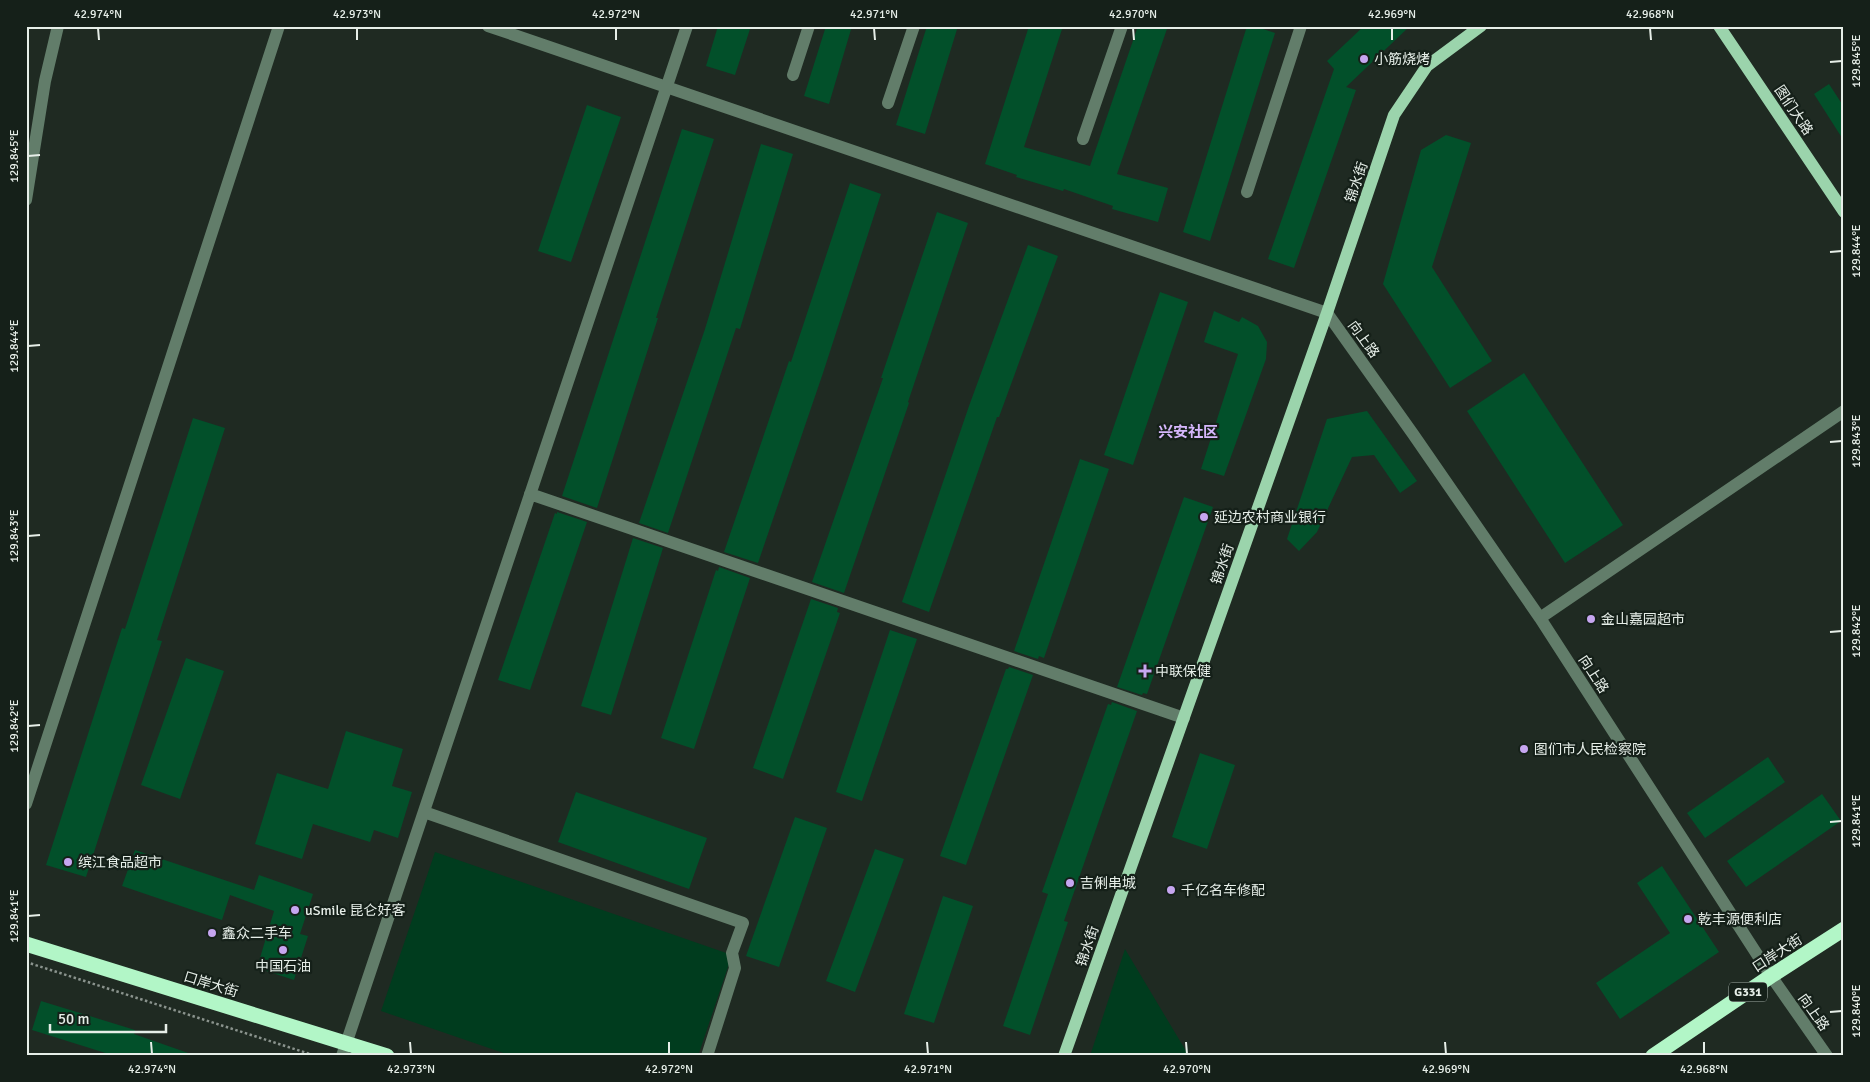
<svg xmlns="http://www.w3.org/2000/svg" width="1870" height="1082" viewBox="0 0 1870 1082" font-family="Signika,'Noto Sans SC',sans-serif">
	<rect width="100%" height="100%" fill="#1f2a22"/>
	<path fill="#003c1e" d="M435,852L732,955L698,1056H512L381,1011Z
		M1125,949L1189,1056H1090Z"/>
	<path fill="#02502a" d="M718,26H751L735,75L706,66Z
		M826,26H852L829,104L804,96Z
		M927,26H958L925,134L896,125Z
		M1029,26H1063L1024,147L1090,166L1138,26H1168L1117,174L1168,188L1158,222L1112,209L1113,206L1064,189L1063,191L1016,177L1017,175L985,164Z
		M1247,26H1254L1275,33L1210,241L1183,232Z
		M1364,26H1410L1346,87L1356,90L1294,268L1268,259L1334,69L1327,61Z
		M1829,84L1844,107V141L1814,94Z
		M587,105L621,117L571,262L538,251Z
		M682,129L714,139L656,318H658L597,508L562,496Z
		M1446,135L1471,143L1432,267L1492,361L1450,388L1383,284L1421,150Z
		M761,144L793,154L740,329L736,328L668,533L639,523L705,329Z
		M850,183L881,194L823,373L758,563L724,552L789,361L791,362Z
		M937,212L968,223L908,402L909,403L844,593L812,582L883,378H881Z
		M1028,245L1058,256L999,417H997L929,612L902,602L969,406Z
		M1160,292L1188,302L1133,465L1104,455Z
		M1214,311L1239,322L1242,317L1258,326L1267,342L1266,359L1224,476L1201,469L1238,354L1204,342Z
		M1524,373L1623,525L1565,563L1467,411Z
		M1367,411L1417,481L1400,493L1374,455L1352,457L1317,532L1299,551L1287,539L1327,419Z
		M193,418L225,428L157,640L162,641L86,877L46,865L122,628L125,629Z
		M1080,459L1109,469L1044,658L1039,656L1038,659L1014,651Z
		M1184,497L1213,507L1147,694L1143,693L1142,695L1117,687Z
		M557,512L587,522L530,690L498,680L555,513L557,514Z
		M633,538L663,548L611,715L581,706Z
		M719,567L750,578L694,749L661,738L716,570L718,571Z
		M811,599L838,608L837,612L840,613L783,779L753,768Z
		M890,630L917,639L862,801L836,792Z
		M186,658L224,671L180,799L141,785Z
		M1009,667L1033,675L966,865L940,856L1006,669H1008Z
		M1112,702L1137,711L1064,921L1068,922L1030,1035L1003,1026L1048,894L1042,892L1108,704L1111,705Z
		M346,731L403,749L392,786L412,792L398,838L374,830L370,842L313,824L302,859L255,844L277,773L328,789Z
		M1200,753L1235,765L1207,849L1172,837Z
		M1768,757L1785,782L1705,838L1687,813Z
		M576,792L707,838L689,889L558,842Z
		M1822,794L1841,821L1746,887L1727,861Z
		M795,817L827,828L779,967L746,956Z
		M875,849L904,859L855,992L826,981Z
		M135,850L254,890L259,875L313,894L300,934L308,936L294,980L257,968L274,911L230,895L222,920L122,886Z
		M1662,866L1719,952L1620,1019L1596,983L1670,933L1637,883Z
		M943,896L973,906L934,1023L904,1014Z
		M41,1001L135,1030L134,1034L191,1054V1056H115L32,1030Z"/>
	<g fill="none" stroke-linecap="round" stroke-linejoin="round">
		<path stroke="#8a938d" stroke-width="2.5" stroke-dasharray="2.5 2.5" stroke-linecap="butt" d="M26,962L316,1056"/>
		<path stroke="#627d6a" stroke-width="12" d="M488,26L1327,313L1413,434L1540,618L1771,976L1827,1056
			M793,75L809,26
			M888,103L914,26
			M1083,139L1122,26
			M1247,192L1301,26
			M26,200L45,81L58,26
			M530,494L1184,718
			M1540,618L1844,411
			M26,804L279,26
			M424,812L743,923L732,953L735,968L707,1056
			M342,1056L687,26"/>
		<path stroke="#9bd4ac" stroke-width="12" d="M1719,26L1844,212
			M1064,1056L1327,313L1394,115L1427,66L1481,26"/>
		<path stroke="#b2f6c7" stroke-width="15" d="M26,944L387,1056
			M1653,1056L1771,976L1844,929"/>
	</g>
	<path fill="none" stroke="#e6eee8" stroke-width="2" d="M98,28L99,40M357,28V40M616,28V40M874,28L875,40M1133,28L1134,40M1392,28V40M1650,28L1651,40M1830,62L1842,61M28,156L40,155M1830,252L1842,251M28,346L40,345M1830,442L1842,441M28,536L40,535M1830,632L1842,631M28,726L40,725M1830,822L1842,821M28,916L40,915M1830,1012L1842,1011M151,1042L152,1054M410,1042L411,1054M669,1042V1054M927,1042L928,1054M1186,1042L1187,1054M1445,1042L1446,1054M1704,1042V1054"/>
	<g fill="#c6a6f0" stroke="#152019" stroke-width="2">
		<circle cx="1364" cy="59" r="5"/>
		<circle cx="1204" cy="517" r="5"/>
		<circle cx="1591" cy="619" r="5"/>
		<path d="M1142.5 663.5h5v5h5v5h-5v5h-5v-5h-5v-5h5z"/>
		<circle cx="1524" cy="749" r="5"/>
		<circle cx="68" cy="862" r="5"/>
		<circle cx="1070" cy="883" r="5"/>
		<circle cx="1171" cy="890" r="5"/>
		<circle cx="295" cy="910" r="5"/>
		<circle cx="1688" cy="919" r="5"/>
		<circle cx="212" cy="933" r="5"/>
		<circle cx="283" cy="950" r="5"/>
	</g>
	<g text-anchor="middle" stroke-width="4.5" stroke-linejoin="round" paint-order="stroke">
		<rect fill="#152019" stroke="#a7b0aa" stroke-width="1" x="1729" y="982.5" width="38" height="19" rx="4"/>
		<g font-size="12" font-weight="bold" fill="#e6eee8">
			<text x="1748" y="996">G331</text>
		</g>
		<g font-size="14" fill="#e6eee8" stroke="#152019" text-anchor="start">
			<text x="1374" y="64">小筋烧烤</text>
			<text x="1214" y="522">延边农村商业银行</text>
			<text x="1601" y="624">金山嘉园超市</text>
			<text x="1155" y="676">中联保健</text>
			<text x="1534" y="754">图们市人民检察院</text>
			<text x="78" y="867">缤江食品超市</text>
			<text x="1080" y="888">吉俐串城</text>
			<text x="1181" y="895">千亿名车修配</text>
			<text x="305" y="915">uSmile 昆仑好客</text>
			<text x="1698" y="924">乾丰源便利店</text>
			<text x="222" y="938">鑫众二手车</text>
			<text x="283" y="971" text-anchor="middle">中国石油</text>
		</g>
		<g font-size="14" fill="#e6eee8" stroke="#152019">
			<text transform="translate(1794 110) rotate(56)" y="5">图们大路</text>
			<text transform="translate(1356 182) rotate(-71)" y="5">锦水街</text>
			<text transform="translate(1364 339) rotate(54)" y="5">向上路</text>
			<text transform="translate(1222 564) rotate(-71)" y="5">锦水街</text>
			<text transform="translate(1594 674) rotate(57)" y="5">向上路</text>
			<text transform="translate(1087 946) rotate(-71)" y="5">锦水街</text>
			<text transform="translate(1777 953) rotate(-33)" y="5">口岸大街</text>
			<text transform="translate(211 984) rotate(17)" y="5">口岸大街</text>
			<text transform="translate(1814 1012) rotate(55)" y="5">向上路</text>
		</g>
		<g font-size="15" font-weight="bold" fill="#d5b7fc" stroke="#152019">
			<text x="1188" y="437">兴安社区</text>
		</g>
	</g>
	<rect width="1870" height="1082" fill="none" stroke="#152019" stroke-width="55"/>
	<path d="M50 1024v8h116v-8" fill="none" stroke="#e6eee8" stroke-width="2.5"/>
	<text x="58" y="1024" font-size="15" fill="#e6eee8" stroke="#152019" stroke-width="4" paint-order="stroke">50 m</text>
	<rect x="28" y="28" width="1814" height="1026" fill="none" stroke="#e6eee8" stroke-width="2"/>
	<g font-size="12" text-anchor="middle" fill="#e6eee8">
		<text x="98" y="18">42.974°N</text>
		<text x="357" y="18">42.973°N</text>
		<text x="616" y="18">42.972°N</text>
		<text x="874" y="18">42.971°N</text>
		<text x="1133" y="18">42.970°N</text>
		<text x="1392" y="18">42.969°N</text>
		<text x="1650" y="18">42.968°N</text>
		<text transform="translate(1856 61) rotate(-90)" y="4">129.845°E</text>
		<text transform="translate(14 156) rotate(-90)" y="4">129.845°E</text>
		<text transform="translate(1856 251) rotate(-90)" y="4">129.844°E</text>
		<text transform="translate(14 346) rotate(-90)" y="4">129.844°E</text>
		<text transform="translate(1856 441) rotate(-90)" y="4">129.843°E</text>
		<text transform="translate(14 536) rotate(-90)" y="4">129.843°E</text>
		<text transform="translate(1856 631) rotate(-90)" y="4">129.842°E</text>
		<text transform="translate(14 726) rotate(-90)" y="4">129.842°E</text>
		<text transform="translate(1856 821) rotate(-90)" y="4">129.841°E</text>
		<text transform="translate(14 916) rotate(-90)" y="4">129.841°E</text>
		<text transform="translate(1856 1011) rotate(-90)" y="4">129.840°E</text>
		<text x="152" y="1073">42.974°N</text>
		<text x="411" y="1073">42.973°N</text>
		<text x="669" y="1073">42.972°N</text>
		<text x="928" y="1073">42.971°N</text>
		<text x="1187" y="1073">42.970°N</text>
		<text x="1446" y="1073">42.969°N</text>
		<text x="1704" y="1073">42.968°N</text>
	</g>
</svg>
